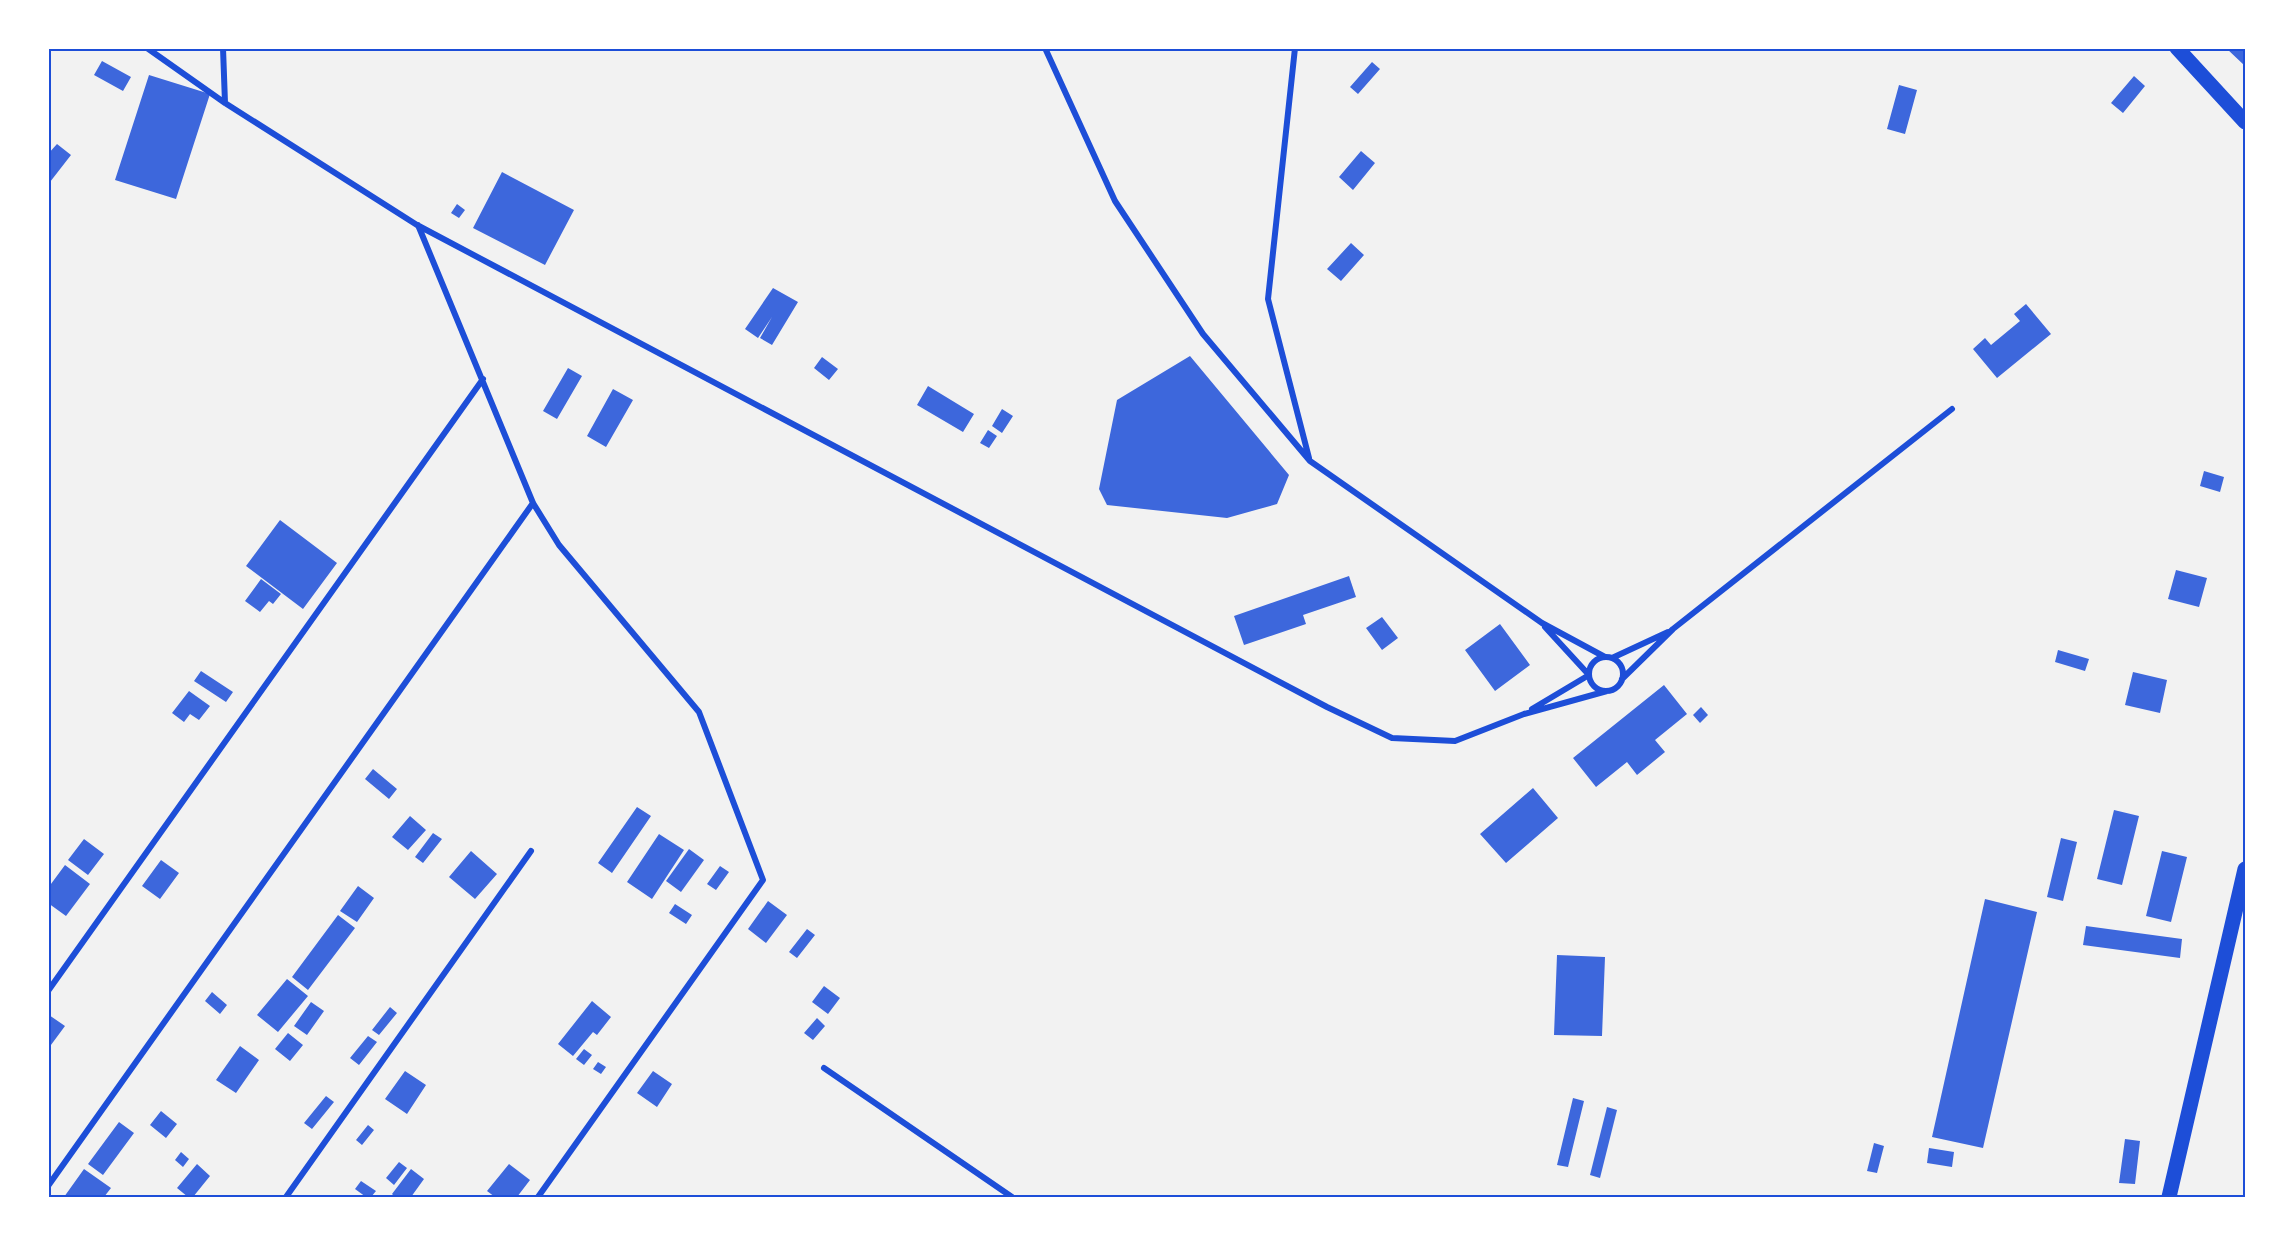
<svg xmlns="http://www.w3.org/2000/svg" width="2293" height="1245" viewBox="0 0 2293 1245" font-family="'Times New Roman',serif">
	<rect width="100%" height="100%" fill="#f2f2f2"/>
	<path fill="#3d67dc" d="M2226,48H2245V66Z
		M102,61L131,77L123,91L94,75Z
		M1372,62L1380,69L1358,94L1350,87Z
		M149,75L210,94L176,199L115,180Z
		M2134,76L2145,86L2123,113L2111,103Z
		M1899,85L1917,90L1905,134L1887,129Z
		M57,144L71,155L50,182L48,181V154Z
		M1361,151L1375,163L1353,190L1339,177Z
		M502,172L574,210L545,265L473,228Z
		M457,204L465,210L459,218L451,213Z
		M1351,243L1364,255L1341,281L1327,269Z
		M773,288L798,302L772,345L760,338L772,317L758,338L745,329Z
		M2026,304L2051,334L1997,378L1973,349L1985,338L1991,345L2020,321L2014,314Z
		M1190,356L1289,475L1277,504L1227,518L1107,505L1099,489L1117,400Z
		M822,357L838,369L829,380L814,368Z
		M568,368L582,376L557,419L543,411Z
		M928,386L974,414L963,432L917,405Z
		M613,389L633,400L606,447L587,436Z
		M1002,409L1013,416L1002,433L992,426Z
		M988,430L997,436L989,448L980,443Z
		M2204,471L2224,477L2220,492L2200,486Z
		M280,520L337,563L303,609L246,566Z
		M2176,570L2207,578L2199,607L2168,599Z
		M1349,576L1356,597L1303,615L1306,624L1244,645L1234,616Z
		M261,579L281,594L273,604L269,601L260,612L245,601Z
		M1382,617L1398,638L1382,650L1366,628Z
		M1500,624L1530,665L1495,691L1465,650Z
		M2058,650L2089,659L2085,671L2055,662Z
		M201,671L233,692L226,702L194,681Z
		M2133,672L2167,680L2160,713L2125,705Z
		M1664,685L1687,714L1655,740L1665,752L1637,775L1627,762L1596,787L1573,758Z
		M189,691L210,706L199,720L190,714L184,722L172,713Z
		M1701,707L1708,715L1700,723L1693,715Z
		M373,769L397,789L389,799L365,779Z
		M1533,788L1558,818L1506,863L1480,834Z
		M637,807L651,816L612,873L598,863Z
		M2114,810L2139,816L2122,885L2097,879Z
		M410,816L426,830L408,850L392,837Z
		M433,833L442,839L423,863L415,857Z
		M659,834L684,850L652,899L627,882Z
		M2061,838L2077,842L2063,901L2047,897Z
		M84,839L104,854L88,875L68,860Z
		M689,849L704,860L681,892L666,881Z
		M471,851L497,874L475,899L449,877Z
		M2162,851L2187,857L2171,922L2146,916Z
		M161,860L179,873L160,899L142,886Z
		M65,865L90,884L66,916L48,903V888Z
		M720,866L729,872L716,890L707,884Z
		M358,886L374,898L357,922L340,911Z
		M1985,899L2037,912L1983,1148L1932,1137Z
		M768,901L787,915L766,943L748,929Z
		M675,904L692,915L686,924L669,913Z
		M338,915L355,928L308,990L292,977Z
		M2086,926L2182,939L2180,958L2083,945Z
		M807,929L815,935L797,958L789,952Z
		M1557,955L1605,957L1602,1036L1554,1035Z
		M287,979L308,996L278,1032L257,1015Z
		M824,986L840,998L828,1014L812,1002Z
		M212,992L227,1005L220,1014L205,1001Z
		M592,1001L611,1017L597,1035L593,1032L573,1056L558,1044Z
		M311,1002L324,1011L307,1035L294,1026Z
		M390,1007L397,1013L379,1035L372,1030Z
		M49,1015L65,1026L48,1049V1018Z
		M817,1018L825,1026L813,1040L804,1033Z
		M288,1033L303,1045L290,1061L275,1049Z
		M368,1036L377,1042L359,1065L350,1058Z
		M240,1046L259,1060L236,1093L216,1080Z
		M584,1049L592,1055L584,1065L576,1059Z
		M598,1062L606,1067L601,1074L593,1069Z
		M405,1071L426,1085L407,1114L385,1099Z
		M653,1071L672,1084L657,1107L637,1093Z
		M326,1096L334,1102L312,1129L304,1123Z
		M1573,1098L1584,1101L1568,1167L1557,1165Z
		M1607,1107L1617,1110L1600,1178L1590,1175Z
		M161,1111L177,1124L166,1138L150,1125Z
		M119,1122L134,1133L103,1175L88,1164Z
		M368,1125L374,1130L362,1145L356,1140Z
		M2125,1139L2140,1141L2135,1184L2119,1183Z
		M1874,1143L1884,1146L1877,1173L1867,1171Z
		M1929,1148L1954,1152L1952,1167L1927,1163Z
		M181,1152L189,1159L183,1167L175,1160Z
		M399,1162L407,1168L394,1185L386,1178Z
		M197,1164L210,1176L193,1197H188L177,1188Z
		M509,1164L530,1180L517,1197H495L487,1191Z
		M84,1169L111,1188L104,1197H64Z
		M411,1169L424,1179L411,1197H395L392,1194Z
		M361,1181L376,1191L371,1197H366L355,1189Z"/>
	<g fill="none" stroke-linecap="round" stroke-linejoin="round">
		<path stroke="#1d4ed8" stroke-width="6" d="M147,48L225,103L417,225L1327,707L1392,738L1455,741L1524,714L1607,691
			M223,48L225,103
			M1045,48L1115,201L1203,334L1310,461L1542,623L1605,657
			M1295,48L1268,299L1309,458
			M418,225L533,503L559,545L699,712L763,880L538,1197
			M1589 674a17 17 0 1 1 34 0a17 17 0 1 1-34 0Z
			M1612,658L1668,632
			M1622,679L1673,629L1952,409
			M1532,709L1589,675L1545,627
			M48,991L483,379
			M824,1068L1012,1197
			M48,1186L533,503
			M286,1197L531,851"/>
		<path stroke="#1d4ed8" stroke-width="15" d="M2177,48L2245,122
			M2169,1197L2245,869"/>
	</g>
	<rect width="2293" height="1245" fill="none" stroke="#ffffff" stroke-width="99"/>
	<rect x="50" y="50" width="2194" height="1146" fill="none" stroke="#1d4ed8" stroke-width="2"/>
</svg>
